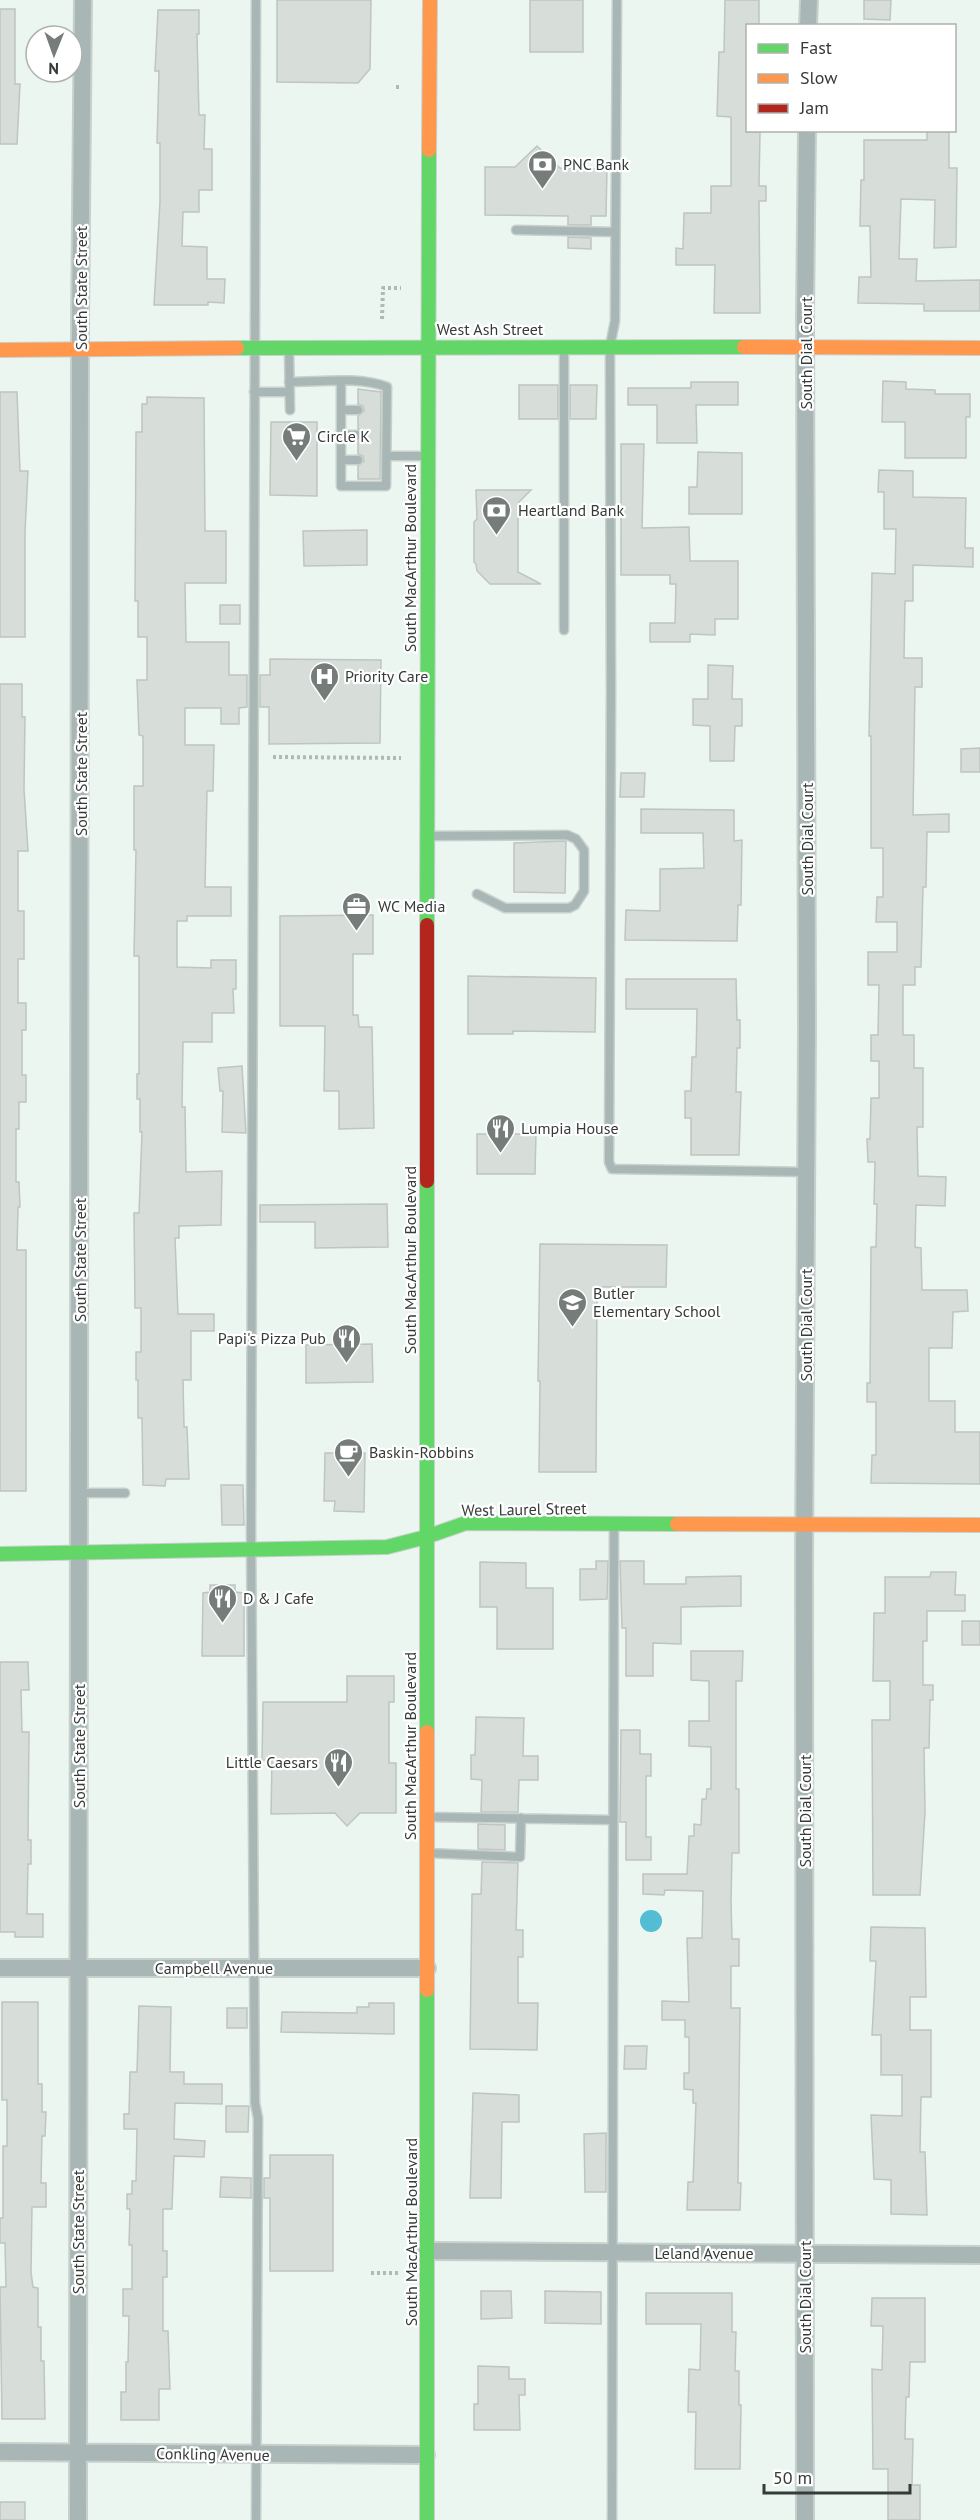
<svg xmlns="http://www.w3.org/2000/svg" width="980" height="2520" viewBox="0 0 980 2520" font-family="'PT Sans',sans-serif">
	<rect width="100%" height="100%" fill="#ecf6f1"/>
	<path fill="#53bdd4" d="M640 1921a11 11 0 1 1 22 0a11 11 0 1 1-22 0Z"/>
	<path fill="#d7ddd9" stroke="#bfc5c1" stroke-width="1.5" d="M277,0H371L370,69L358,83L277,82Z
		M530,0H583V52H530Z
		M725,0H759V26H747V132H760L759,186H766V201H759L760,313H714L715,265H676V248L683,249L684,213H711V186H731V117L717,116L719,52H724Z
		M864,0H891L890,20L864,19Z
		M0,9H15V84H20L17,144H0Z
		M158,10H199V34H197L199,115H205L204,149H212V190H199V212H183L182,246L207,247V279H225L224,303L208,302V305H154L160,202V143H157L159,71H155Z
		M927,130H949V168H957L956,247L934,248L935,200L901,199L899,259H917L916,281L980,280V311H924V304L858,303L859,277H871L870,226H860L861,180H864V140H927Z
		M537,146L560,168L607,169L606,216H591V225H568V216L485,215V167H515Z
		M568,237L591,238V249L568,248Z
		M883,381L906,382V389L935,390V394H970V417H966V458H905V422H882Z
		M691,382H738V405H696L697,443H657V405H628V388H691Z
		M519,385H558V419H519Z
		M570,385H597L596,419H570Z
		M358,389L381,392L380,479H358V466L364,461L363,456L358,454V441L364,436L363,431L358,429V416L364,411L363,406L358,404Z
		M0,392H17L20,471H28L25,532V637H0Z
		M147,397L204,398L205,531H226V583H185L186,642H229V675H247V707L239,708V724H221V708H185V745H214L213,791H207L205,887H231V916H187V921H177V967L211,968V960H236V989H233L234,1013H212V1042H183L182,1107H185L186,1172L222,1171L221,1225L179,1226V1238H175L178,1314H214V1331H191V1380H183L184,1427H187L189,1479H166L165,1486L143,1485L142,1418H138V1380H136V1352H141V1308H135L134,1213H139L142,1132H140V1099H137V1074H139V956H134L136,850H134V786H143V736L139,735L137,680H147V637H138V601H135L136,432H142V404H147Z
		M271,422H317V496L270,495Z
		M621,444H644L642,528L689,527L690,561H738V619H715V635L690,634V642H650V623H675L676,584H670V575H621Z
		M698,452L742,453V514H689V487H697Z
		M879,470L913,471V497L966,498L965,548H973V567L913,565V601H905L904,658H922V687H915L913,815L949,814V832H927L926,887H923L921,967H915V985H903V1035H914V1068H923V1127H917L918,1176L946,1177L945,1206L916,1205L915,1247L921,1248L922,1290H967L968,1311L953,1312L952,1348H929V1401H955V1432H980V1484L871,1483L872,1455H876V1402H867V1383H870L871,1247H876L877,1204H874L875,1162H868L867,1139H870L871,1098H879V1061H871V1035H878L879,985H868V952H897V922H876L877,897H883V848H871V736H869L872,573L895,574L896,529H884V492H878Z
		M476,490H531L518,503V572L541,584H490L477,571L476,564L474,562V522L477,519Z
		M367,530V565L304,566L303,531Z
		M220,605H240V624H220Z
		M270,659L381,660L380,743L269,744V707H260V675H270Z
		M708,665L733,666L732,699H742V726H735L734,761H710V726L693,725V699H708Z
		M0,684H22V717H25L24,789L28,851H18V911H24V959H18V1003H26V1030H22V1075H26V1102H19V1129H16V1182H19L20,1207H18L17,1250H26V1491H0Z
		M980,748V772H961V749Z
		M621,773H645L644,797H620Z
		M641,809L734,810V841L742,840L741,905H738L737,941L625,940L626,910L660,911V869L704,868L703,833H641Z
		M566,841L565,893L514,892V843Z
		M373,915V954H353V1015H358L359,1027H372L374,1128L339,1129V1091H324L325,1026H280V916Z
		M468,976L596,978L595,1032L513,1031V1034H468Z
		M626,979H736L737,1020H740V1048H737L736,1092H741L739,1155H691V1118H685V1091H691L692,1057H696L697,1009H626Z
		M242,1066L246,1133L222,1132L223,1091H220L218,1068Z
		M477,1134H536L535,1174H477Z
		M387,1204L388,1247L315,1248V1222H260V1205Z
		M540,1244L667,1245L666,1287H597L596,1472H539L540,1381H538Z
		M372,1344L373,1382L306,1383V1345Z
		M325,1453H365L364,1512L334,1511L335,1501H324Z
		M221,1485H243L244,1525H222Z
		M596,1561H608L607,1599L580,1600V1569H596Z
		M620,1561H644V1584H686V1577L741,1576V1606L681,1607V1644L653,1643V1676H626V1628H622Z
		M480,1562L526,1563V1588H553V1649H497V1607H480Z
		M931,1572H956L955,1595H965V1611H927V1641H923V1685H933V1700H930L929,1748H924L925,1812L920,1895H873L872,1720H890V1681H873L874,1613H885V1577H930Z
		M210,1585H235V1592L244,1593V1656H202L203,1593L210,1592Z
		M962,1621H980V1645H962Z
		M691,1651H743L742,1681H736V1789H739V1853H732L731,1902L732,1939H739V1966H731V2008H740L738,2183H741L740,2210H687L688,2182H693L696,2103H693V2090L684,2089V2073H689V2037H685V2020H662V2001L689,2002L687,1938H702L703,1891L665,1890L664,1895L643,1894V1874H687L689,1836H694V1824L701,1825L702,1799H706L707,1789H711V1747L689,1746V1721H709V1681L691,1680Z
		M0,1662H28L29,1690H21L22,1732H29L28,1840H31V1864H28L27,1914H43V1937H15V1932H0Z
		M347,1676H394V1702H389V1763H396V1813H360L347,1826L335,1813L271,1814L272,1760H262L263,1702H347Z
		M476,1717L524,1718L523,1756H538V1780H519L518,1812H481L482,1780L471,1779V1755H475Z
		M621,1730H640V1754H651V1776H646V1837H651V1860H626V1822H620Z
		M478,1824L505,1825V1850L478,1849Z
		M482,1862L518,1863L516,1930H523V1957H518V2003H538L537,2050L470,2049L472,1894H481Z
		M871,1927L925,1928L926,1997H910V2030H931V2097H921L920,2152H925L927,2215L891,2214V2180L874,2179L871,2115L902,2116V2075H881V2035H872L876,1961H870Z
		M2,2002H38V2084H42V2112H46L45,2136H42L41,2183H46V2207H32L31,2272L33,2287L38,2288V2327H41V2361H44L45,2419H2L0,2287H6L5,2243H0V2218H3V2146H7V2100H2Z
		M369,2003H394V2034L281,2032L282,2012L357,2013V2007H369Z
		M139,2006L171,2007L170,2072H184V2084H222V2104L175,2103L174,2139L205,2141L204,2157L174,2156L172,2209H163V2251H167V2277H163V2331H168L170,2389H159V2420H121V2392H126V2362H128L129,2316H123V2289H132V2245H129L130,2209H127V2194H132V2181H136L137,2129H124V2114H129L130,2072H137Z
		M227,2008H247V2028H227Z
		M625,2046H647L646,2069H624Z
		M473,2093L519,2095V2122H502L501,2198H470Z
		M226,2106H249L248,2132H226Z
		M606,2133V2192H585L584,2134Z
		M270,2155H333V2271H270V2198H264V2178H270Z
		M221,2177L251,2178V2198L220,2197Z
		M481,2291H511L512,2318L481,2319Z
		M545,2291L601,2292V2324L545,2323Z
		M646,2293H732V2332H736L735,2371H739V2405H741L740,2469H695L696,2412H688L689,2369L700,2370L701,2324H646Z
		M872,2298H925V2362H910L909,2397H906L905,2439H913L912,2485H920V2520H888V2469H873L872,2369L882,2370L883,2326H871Z
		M478,2366L509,2367V2379H525V2395H519L520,2430H474V2404H478Z
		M0,2502H25V2520H0Z"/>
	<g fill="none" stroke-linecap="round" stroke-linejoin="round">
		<defs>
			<path id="lane" d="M617,0L615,321L610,346V371L611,690L609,1162L612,1169L806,1172
				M516,230L615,232
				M289,350L290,410
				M289,382C320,382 358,376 387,387L386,486H341V382
				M254,392H289
				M341,410H358
				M341,435H358
				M386,456H425
				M341,460H358
				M564,630V348
				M427,836L567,835L576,839L584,850V891L575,905L569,908H505L477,894
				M79,1493H125
				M427,1817L613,1820
				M427,1853L520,1857L521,1818
				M256,2520L258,2118L255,2103L251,1528L256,0
				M612,2520L614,1524"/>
			<path id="street" d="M808,26L809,0
				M0,1968H427
				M427,2251L980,2255
				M0,2452L426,2455
				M78,2520L80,324L83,0
				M805,2520L804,1566L807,1028L805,315L807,130"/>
			<path id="fast" d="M237,348L744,347
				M427,925L429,150
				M427,1181V1732
				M0,1554L387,1547L426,1537L466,1523L677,1524
				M427,1990V2520"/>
			<path id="slow" d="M429,150L430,0
				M744,347L980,348
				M0,350L237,348
				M677,1524L980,1525
				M427,1732V1990"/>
			<path id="jam" d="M427,925V1181"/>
		</defs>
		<use href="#lane" stroke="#c8d0cc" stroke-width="11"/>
		<use href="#street" stroke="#c8d0cc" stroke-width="20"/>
		<use href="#fast" stroke="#c8d0cc" stroke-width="16"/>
		<use href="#slow" stroke="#c8d0cc" stroke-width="16"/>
		<use href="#jam" stroke="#c8d0cc" stroke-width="16"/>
		<path stroke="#adbab7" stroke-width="4" stroke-dasharray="3 3" stroke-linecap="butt" d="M396,87H402
			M382,319L383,288H401
			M273,757L401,758
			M371,2273H399"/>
		<use href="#lane" stroke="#a8b7b6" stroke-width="8"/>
		<use href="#street" stroke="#a8b7b6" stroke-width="16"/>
		<use href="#fast" stroke="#63d668" stroke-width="14"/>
		<use href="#slow" stroke="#ff974d" stroke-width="14"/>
		<use href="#jam" stroke="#b3261e" stroke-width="14"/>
	</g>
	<defs>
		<symbol id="bank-pin" viewBox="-11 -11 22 30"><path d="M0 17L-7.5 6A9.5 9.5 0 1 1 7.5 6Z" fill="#757c79" stroke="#fff"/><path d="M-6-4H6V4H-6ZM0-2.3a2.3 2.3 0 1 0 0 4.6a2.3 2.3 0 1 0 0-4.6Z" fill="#fff"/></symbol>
		<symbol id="supermarket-pin" viewBox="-11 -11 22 30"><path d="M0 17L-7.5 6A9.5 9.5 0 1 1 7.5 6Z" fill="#757c79" stroke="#fff"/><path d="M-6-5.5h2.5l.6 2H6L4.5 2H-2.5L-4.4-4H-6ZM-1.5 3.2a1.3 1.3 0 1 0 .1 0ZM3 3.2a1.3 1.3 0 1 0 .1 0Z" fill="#fff"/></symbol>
		<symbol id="hospital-pin" viewBox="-11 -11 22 30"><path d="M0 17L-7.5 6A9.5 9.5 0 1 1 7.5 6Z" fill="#757c79" stroke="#fff"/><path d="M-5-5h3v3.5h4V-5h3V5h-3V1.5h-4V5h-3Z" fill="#fff"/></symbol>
		<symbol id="office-pin" viewBox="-11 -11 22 30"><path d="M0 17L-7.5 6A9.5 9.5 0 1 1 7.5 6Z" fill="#757c79" stroke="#fff"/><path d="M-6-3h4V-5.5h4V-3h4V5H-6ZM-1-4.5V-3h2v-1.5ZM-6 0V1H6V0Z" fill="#fff"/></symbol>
		<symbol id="restaurant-pin" viewBox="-11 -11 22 30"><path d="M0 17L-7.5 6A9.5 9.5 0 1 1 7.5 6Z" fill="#757c79" stroke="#fff"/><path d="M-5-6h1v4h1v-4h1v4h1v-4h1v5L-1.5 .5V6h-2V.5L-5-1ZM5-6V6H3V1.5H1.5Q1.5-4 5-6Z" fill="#fff"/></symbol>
		<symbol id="school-pin" viewBox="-11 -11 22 30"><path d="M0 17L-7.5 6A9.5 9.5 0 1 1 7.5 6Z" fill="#757c79" stroke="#fff"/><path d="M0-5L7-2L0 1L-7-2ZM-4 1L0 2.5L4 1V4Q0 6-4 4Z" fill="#fff"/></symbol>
		<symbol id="cafe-pin" viewBox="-11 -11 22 30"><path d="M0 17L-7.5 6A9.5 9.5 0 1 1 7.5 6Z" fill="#757c79" stroke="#fff"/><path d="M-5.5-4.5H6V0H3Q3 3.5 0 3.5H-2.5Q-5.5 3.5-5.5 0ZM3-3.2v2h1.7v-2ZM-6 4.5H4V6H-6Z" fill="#fff"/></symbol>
	</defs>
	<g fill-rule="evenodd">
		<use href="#bank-pin" x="526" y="148" width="33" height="45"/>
		<use href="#supermarket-pin" x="280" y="420" width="33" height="45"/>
		<use href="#bank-pin" x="480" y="494" width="33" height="45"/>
		<use href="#hospital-pin" x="308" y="660" width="33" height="45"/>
		<use href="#office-pin" x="340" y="890" width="33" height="45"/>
		<use href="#restaurant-pin" x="484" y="1112" width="33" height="45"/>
		<use href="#school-pin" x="556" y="1286" width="33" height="45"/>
		<use href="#restaurant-pin" x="330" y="1322" width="33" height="45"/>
		<use href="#cafe-pin" x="332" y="1436" width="33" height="45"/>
		<use href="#restaurant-pin" x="206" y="1582" width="33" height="45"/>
		<use href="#restaurant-pin" x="322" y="1746" width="33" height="45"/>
	</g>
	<g text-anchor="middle" stroke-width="4.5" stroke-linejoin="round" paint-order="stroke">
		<g font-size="16" fill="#353b38" stroke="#fff" text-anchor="start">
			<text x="563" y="170">PNC Bank</text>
			<text x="317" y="442">Circle K</text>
			<text x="518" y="516">Heartland Bank</text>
			<text x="345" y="682">Priority Care</text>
			<text x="378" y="912">WC Media</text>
			<text x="521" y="1134">Lumpia House</text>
			<text x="593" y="1299">Butler<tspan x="593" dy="18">Elementary School</tspan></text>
			<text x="326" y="1344" text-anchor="end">Papi's Pizza Pub</text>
			<text x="369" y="1458">Baskin-Robbins</text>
			<text x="243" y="1604">D &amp; J Cafe</text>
			<text x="318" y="1768" text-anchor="end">Little Caesars</text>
		</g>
		<g font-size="16" fill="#353b38" stroke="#fff">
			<text transform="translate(81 288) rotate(-90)" y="6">South State Street</text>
			<text x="490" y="335">West Ash Street</text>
			<text transform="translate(806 353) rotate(-90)" y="6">South Dial Court</text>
			<text transform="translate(410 558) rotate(-90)" y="6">South MacArthur Boulevard</text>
			<text transform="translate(81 774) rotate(-90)" y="6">South State Street</text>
			<text transform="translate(807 839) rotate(-90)" y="6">South Dial Court</text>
			<text transform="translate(80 1260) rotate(-90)" y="6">South State Street</text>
			<text transform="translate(410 1260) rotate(-90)" y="6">South MacArthur Boulevard</text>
			<text transform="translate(806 1325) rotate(-90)" y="6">South Dial Court</text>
			<text transform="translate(524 1509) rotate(-1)" y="6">West Laurel Street</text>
			<text transform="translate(79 1746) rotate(-90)" y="6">South State Street</text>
			<text transform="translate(410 1746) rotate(-90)" y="6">South MacArthur Boulevard</text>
			<text transform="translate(805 1811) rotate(-90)" y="6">South Dial Court</text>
			<text x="214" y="1974">Campbell Avenue</text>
			<text transform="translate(78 2232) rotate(-90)" y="6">South State Street</text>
			<text transform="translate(411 2232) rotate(-90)" y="6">South MacArthur Boulevard</text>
			<text x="704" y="2259">Leland Avenue</text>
			<text transform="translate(805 2297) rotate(-90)" y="6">South Dial Court</text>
			<text transform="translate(213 2454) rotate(1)" y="6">Conkling Avenue</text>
		</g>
	</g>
	<rect x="746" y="24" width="210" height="108" fill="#ffffff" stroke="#aeb1af" stroke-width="1.5"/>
	<rect x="758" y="44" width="30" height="9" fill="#63d668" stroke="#aeb1af" stroke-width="1.5"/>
	<text x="800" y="54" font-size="18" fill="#353b38">Fast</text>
	<rect x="758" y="74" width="30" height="9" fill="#ff974d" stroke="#aeb1af" stroke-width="1.5"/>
	<text x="800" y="84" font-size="18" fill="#353b38">Slow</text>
	<rect x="758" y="104" width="30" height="9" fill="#b3261e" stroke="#aeb1af" stroke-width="1.5"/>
	<text x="800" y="114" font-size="18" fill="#353b38">Jam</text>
	<g transform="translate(54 54) rotate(181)"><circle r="28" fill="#ffffff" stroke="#aeb1af" stroke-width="1.5"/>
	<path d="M0-4.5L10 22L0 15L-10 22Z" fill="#757c79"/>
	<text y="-9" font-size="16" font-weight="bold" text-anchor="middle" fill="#353b38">N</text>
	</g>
	<path d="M764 2484v9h146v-9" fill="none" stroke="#353b38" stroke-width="3"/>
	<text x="773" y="2484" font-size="18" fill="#353b38" stroke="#ffffff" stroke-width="4.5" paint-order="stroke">50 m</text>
</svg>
